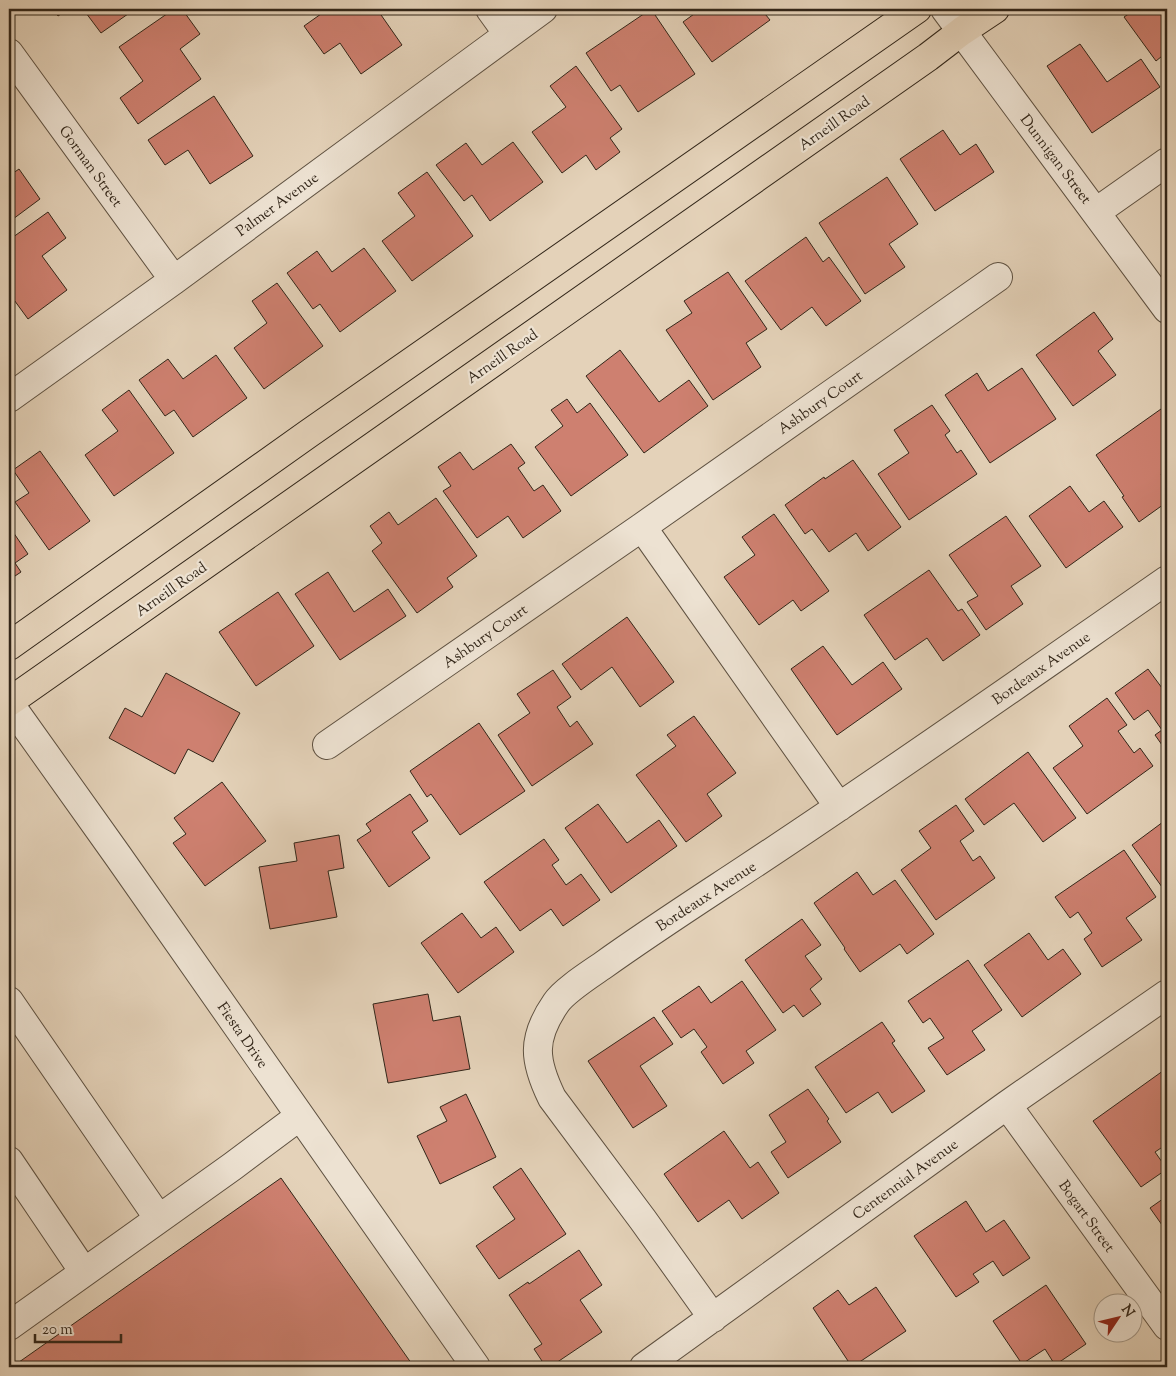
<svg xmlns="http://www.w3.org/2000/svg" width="1176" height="1376" viewBox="0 0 1176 1376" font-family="'Sorts Mill Goudy',serif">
	<rect width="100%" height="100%" fill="#e4d2b9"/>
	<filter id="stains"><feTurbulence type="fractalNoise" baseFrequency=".004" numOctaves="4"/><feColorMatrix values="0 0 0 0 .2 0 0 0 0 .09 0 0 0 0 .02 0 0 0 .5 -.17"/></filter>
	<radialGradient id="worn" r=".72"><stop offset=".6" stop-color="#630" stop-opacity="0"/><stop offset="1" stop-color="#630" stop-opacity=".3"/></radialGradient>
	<path fill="#ce8070" stroke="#322619" d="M53,9H68L58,16Z
		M83,9H135L101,33Z
		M174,9H182L200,34L180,49L201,79L138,124L120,98L143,81L119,47Z
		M328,9H382L379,12L402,45L361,74L340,43L324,54L304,26Z
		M651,9L695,74L638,112L620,85L611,91L586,53Z
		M701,9H761L770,20L712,62L683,22Z
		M1136,9H1167V52L1156,61L1124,17Z
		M1080,44L1107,82L1141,59L1160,87L1092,133L1047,66Z
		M576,66L622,129L610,138L620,152L596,170L586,155L562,173L532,132L566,107L550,86Z
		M214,96L253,156L210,184L188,150L165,165L148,140Z
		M943,130L960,155L976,144L994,172L935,211L900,159Z
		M513,142L543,182L490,221L472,195L464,201L436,165L466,143L482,165Z
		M19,169L40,199L9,222V176Z
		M427,172L473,236L412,281L382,241L415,216L398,193Z
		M887,177L918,224L889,244L905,267L865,294L819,223Z
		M48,212L66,238L42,256L67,290L28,319L9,293V240Z
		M806,237L823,262L829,257L861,301L826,326L812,307L781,330L745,281Z
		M364,248L396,291L340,332L320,304L313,309L287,273L317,251L332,272Z
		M728,272L767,329L746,343L761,367L713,400L666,330L692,313L684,301Z
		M277,283L323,346L264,389L234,348L267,323L252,301Z
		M1094,312L1113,339L1098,351L1116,375L1073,406L1036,355Z
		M620,350L659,402L689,380L708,406L644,453L586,376Z
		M216,355L247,398L193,437L174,410L165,416L139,380L168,359L183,379Z
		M1022,368L1056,419L990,463L945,395L977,373L988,391Z
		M129,390L174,453L114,496L85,455L118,431L102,410Z
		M567,399L577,413L590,403L628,455L571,496L535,447L563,426L551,410Z
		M932,405L950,431L945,435L957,453L961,450L977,474L909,520L878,474L909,453L894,430Z
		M1161,409L1167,417V470L1161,474L1167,483V502L1139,522L1122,497L1124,496L1096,455Z
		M511,444L525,463L518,468L534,491L543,485L561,511L523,538L508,516L477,538L443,491L451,486L438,467L460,452L473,470Z
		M40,451L90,521L49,550L15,502L29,493L13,470Z
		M853,460L901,527L868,551L856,533L829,552L812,529L805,534L785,505L824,477L825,479Z
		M1070,486L1089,512L1104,501L1123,527L1066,568L1029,516Z
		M436,498L477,556L447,578L453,587L417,613L372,551L382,543L370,526L389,512L398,525Z
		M774,514L829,591L801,611L793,600L759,625L724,577L755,555L742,537Z
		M1006,516L1041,566L1011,586L1023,604L986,630L967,602L978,596L949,555Z
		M9,526L28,554L15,563L21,572L9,580Z
		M929,570L958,611L962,609L980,635L943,661L927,638L895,660L864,615Z
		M328,572L354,612L388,589L406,616L340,660L295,594Z
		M278,592L314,646L256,686L219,632Z
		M627,617L674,682L640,707L612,667L581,690L562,664Z
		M823,646L852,685L883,662L902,689L837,735L791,669Z
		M1148,669L1162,688L1167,684V752L1155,735L1162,730L1148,710L1134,720L1115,693Z
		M553,670L571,697L557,707L570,727L577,721L593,744L532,786L498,735L530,713L517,694Z
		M166,673L240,713L213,762L188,749L175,774L109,738L125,708L142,717Z
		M1107,698L1127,725L1118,731L1134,753L1140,748L1153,766L1087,814L1053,768L1083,746L1069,726Z
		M694,716L736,773L707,794L722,816L686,842L636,775L676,746L667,735Z
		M479,723L525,791L460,835L431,794L427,797L410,771Z
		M1028,752L1076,818L1043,842L1014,803L984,825L965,799Z
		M222,782L266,841L205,886L173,843L186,834L174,818Z
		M410,794L428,821L412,832L430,858L389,887L357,840L371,831L366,824Z
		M598,804L627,843L659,820L677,846L611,893L565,828Z
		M956,805L974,831L960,841L973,861L980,856L995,878L936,920L901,870L931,848L919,831Z
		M1167,819V894L1132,845Z
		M339,835L344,868L328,871L337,917L270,929L259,867L297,861L294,843Z
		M544,839L559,860L552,865L566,885L581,874L600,900L563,926L551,909L520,931L484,882Z
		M1124,850L1156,897L1126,918L1142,940L1102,967L1084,939L1092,933L1078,912L1070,918L1055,897Z
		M857,872L873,895L895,880L934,934L907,954L900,944L860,972L844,949L845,948L814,903Z
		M462,913L481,938L496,927L514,952L458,993L421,943Z
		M802,919L821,945L805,956L822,979L810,989L821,1004L803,1017L794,1005L783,1013L745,960Z
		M1029,933L1048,960L1063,949L1081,974L1022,1017L984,965Z
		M968,960L1002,1010L972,1031L985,1050L947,1075L928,1048L944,1038L930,1018L923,1023L908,1001Z
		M742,981L776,1030L746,1051L754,1063L723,1084L701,1052L707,1047L694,1029L681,1038L662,1011L699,986L711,1003Z
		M428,994L433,1021L460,1016L470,1069L388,1083L373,1004Z
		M654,1017L673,1044L640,1066L667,1106L633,1128L588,1061Z
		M882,1022L895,1041L892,1043L925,1091L892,1113L878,1092L846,1113L815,1067Z
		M1167,1068V1121L1165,1123L1167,1126V1144L1155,1152L1167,1169L1141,1187L1093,1121Z
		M808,1089L829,1119L827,1121L841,1142L788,1178L771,1152L786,1142L769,1115Z
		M466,1094L496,1157L440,1184L417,1136L447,1121L440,1107Z
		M724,1131L750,1168L758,1162L779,1193L742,1219L729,1200L698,1222L664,1174Z
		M521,1168L566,1234L499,1279L476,1246L515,1219L493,1187Z
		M281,1178L414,1367H12Z
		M1167,1196V1232L1150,1208Z
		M966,1201L986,1232L1004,1220L1030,1258L1003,1276L993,1261L973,1274L979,1282L956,1297L914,1236Z
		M579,1250L602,1285L580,1300L602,1332L550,1367H546L534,1349L542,1344L509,1295L528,1282L529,1284Z
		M1046,1285L1086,1344L1055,1365L1045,1349L1022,1364L993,1321Z
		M876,1287L906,1331L852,1367L813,1308L838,1290L849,1305Z"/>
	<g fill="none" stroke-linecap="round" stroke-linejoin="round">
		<defs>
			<path id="minor" d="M490,9L508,34
				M945,9L1167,309
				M9,53L174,280
				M1096,212L1167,162
				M9,398L174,280L543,9
				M642,527L839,807
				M9,703L118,856L476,1367
				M327,745L642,527L998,277
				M9,1001L159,1219
				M1007,1105L1167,1326
				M9,1161L84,1272
				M713,1318L643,1220L552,1098C534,1061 531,1039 556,1003C564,991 589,975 602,966C648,933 696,902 743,871C886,777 1026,678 1167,580
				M9,1326L233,1166L300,1116
				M644,1367L1007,1105L1167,994"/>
			<path id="major" d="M9,646L308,434L917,9
				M9,702L928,57L962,31L995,9"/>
		</defs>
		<use href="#minor" stroke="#5e5141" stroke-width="30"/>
		<use href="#major" stroke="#322619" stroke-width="30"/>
		<use href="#minor" stroke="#ede2d2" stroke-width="28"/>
		<use href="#major" stroke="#e4d2b9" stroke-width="28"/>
	</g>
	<g text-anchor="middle" stroke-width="4.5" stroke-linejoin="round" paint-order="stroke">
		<g font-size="15" fill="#322619" stroke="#ede2d2">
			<text transform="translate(834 123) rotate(-35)" y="5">Arneill Road</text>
			<text transform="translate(1056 159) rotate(53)" y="5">Dunnigan Street</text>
			<text transform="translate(91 166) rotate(54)" y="5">Gorman Street</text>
			<text transform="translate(277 204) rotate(-36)" y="5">Palmer Avenue</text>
			<text transform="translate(502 356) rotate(-35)" y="5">Arneill Road</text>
			<text transform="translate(820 402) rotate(-35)" y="5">Ashbury Court</text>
			<text transform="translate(171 589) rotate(-35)" y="5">Arneill Road</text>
			<text transform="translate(485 636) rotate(-35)" y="5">Ashbury Court</text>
			<text transform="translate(1041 668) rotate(-35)" y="5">Bordeaux Avenue</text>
			<text transform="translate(706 896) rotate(-33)" y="5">Bordeaux Avenue</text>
			<text transform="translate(243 1035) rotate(55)" y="5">Fiesta Drive</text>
			<text transform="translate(905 1179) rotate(-36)" y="5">Centennial Avenue</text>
			<text transform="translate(1087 1216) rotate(54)" y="5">Bogart Street</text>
		</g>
	</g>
	<rect width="1176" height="1376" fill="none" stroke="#e4d2b9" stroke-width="30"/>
	<rect x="10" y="10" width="1156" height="1356" fill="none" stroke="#322619" stroke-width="2.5"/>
	<rect x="15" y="15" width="1146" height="1346" fill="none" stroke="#322619"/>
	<g transform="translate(1118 1318) rotate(55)"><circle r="24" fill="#ede2d2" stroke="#a29788"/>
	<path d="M0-4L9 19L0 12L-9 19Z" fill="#8f2418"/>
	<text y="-8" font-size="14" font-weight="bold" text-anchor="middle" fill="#322619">N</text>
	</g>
	<path d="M35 1334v8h86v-8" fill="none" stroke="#322619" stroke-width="2.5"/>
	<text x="42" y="1334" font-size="15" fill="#322619" stroke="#ede2d2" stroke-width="4" paint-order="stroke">20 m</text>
	<rect width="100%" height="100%" filter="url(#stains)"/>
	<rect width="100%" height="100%" fill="url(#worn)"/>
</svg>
